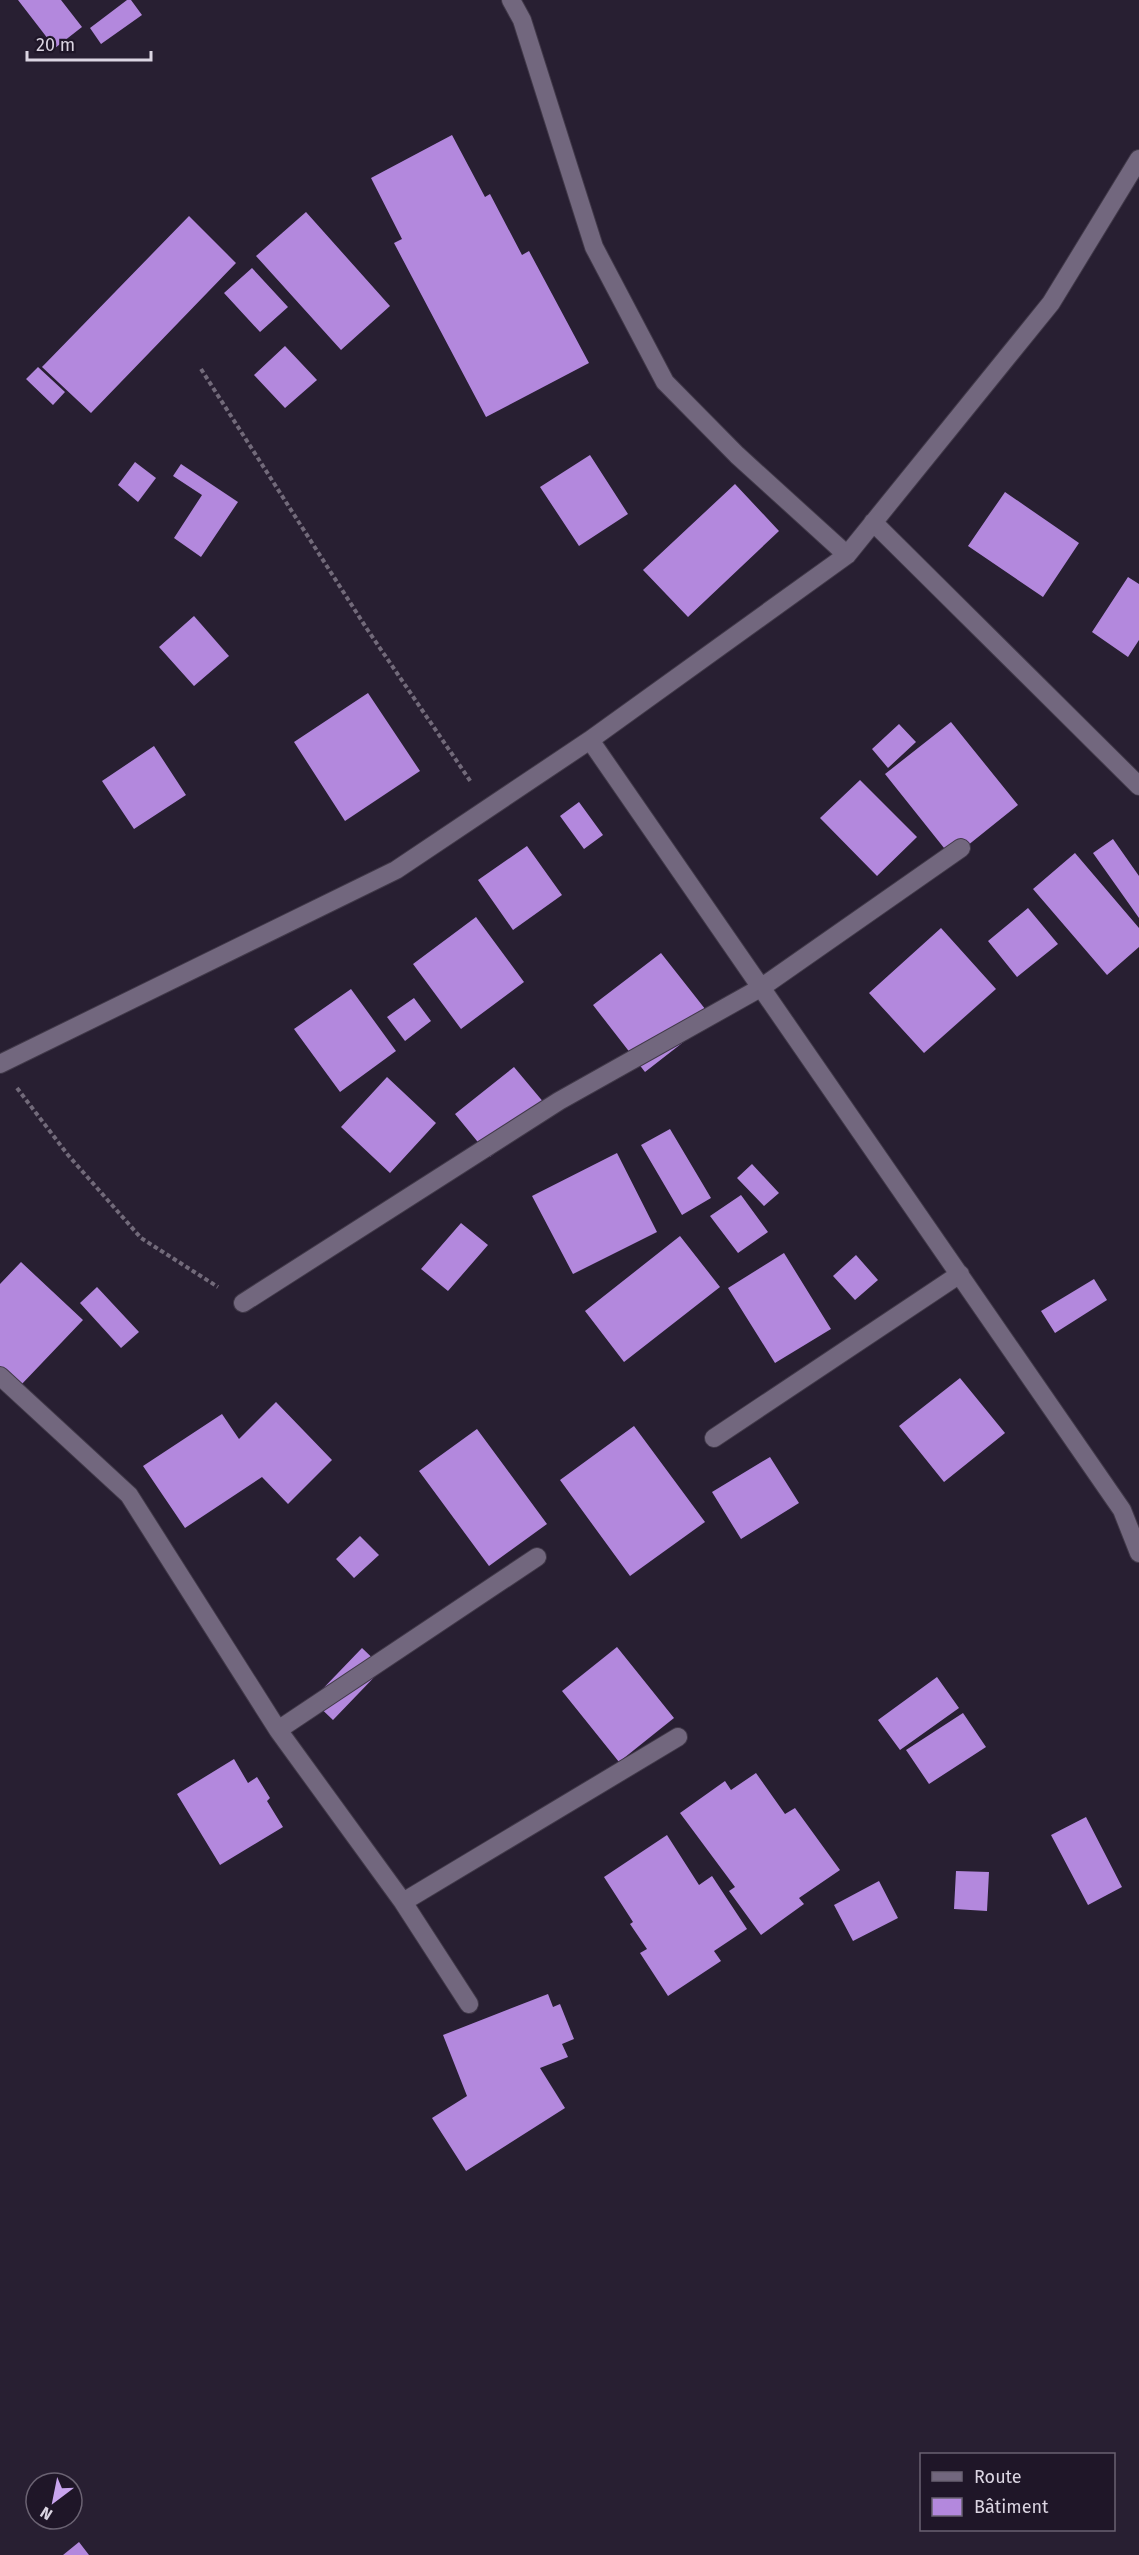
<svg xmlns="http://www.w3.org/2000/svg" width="1139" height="2555" viewBox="0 0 1139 2555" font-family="'Fira Sans',sans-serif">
	<rect width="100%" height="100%" fill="#281f32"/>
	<path fill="#b388dd" d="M18,0H61L82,27L55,48Z
		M127,0H131L142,15L101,44L90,28Z
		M452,135L485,197L490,194L522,255L529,251L589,363L486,417L394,243L402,239L371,178Z
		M306,212L390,306L341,350L256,256Z
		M189,216L236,263L91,413L42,367Z
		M252,268L288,307L260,332L224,293Z
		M285,346L317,380L285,408L254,375Z
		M38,367L65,392L53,405L26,379Z
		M590,455L628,514L579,546L540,487Z
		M135,462L156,478L138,502L118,485Z
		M181,464L238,502L201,557L174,538L202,495L173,476Z
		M735,484L779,531L688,617L643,570Z
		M1005,492L1079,543L1043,597L968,546Z
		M1128,577L1139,584V640L1128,657L1092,632Z
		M194,616L229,656L194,686L159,647Z
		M368,693L420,771L345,821L294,742Z
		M951,722L1018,805L952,858L885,774Z
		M899,724L916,742L888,768L872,749Z
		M154,746L186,795L134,829L102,781Z
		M860,780L917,837L877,876L820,818Z
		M579,802L603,835L584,849L560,816Z
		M1113,839L1139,876V918L1093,853Z
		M527,846L562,895L513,930L478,880Z
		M1075,853L1139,928V947L1107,975L1033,889Z
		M1028,908L1058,944L1017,977L988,941Z
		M476,917L524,982L461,1029L413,964Z
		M941,928L996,989L924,1053L869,993Z
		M661,953L713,1019L645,1072L593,1005Z
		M351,989L396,1051L340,1092L294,1029Z
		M414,998L431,1021L405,1041L387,1017Z
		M514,1067L550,1110L490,1157L455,1114Z
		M387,1077L436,1123L390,1173L341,1127Z
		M670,1129L711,1198L682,1215L641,1145Z
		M617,1153L657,1232L573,1274L532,1196Z
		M752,1164L779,1193L764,1206L737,1178Z
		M741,1195L768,1232L738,1253L710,1216Z
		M461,1223L488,1245L448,1291L421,1269Z
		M680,1236L720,1287L624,1362L585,1311Z
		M784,1253L831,1329L775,1363L728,1288Z
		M856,1255L878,1280L855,1300L833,1276Z
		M21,1262L83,1320L20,1386L0,1368V1284Z
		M1094,1279L1107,1300L1055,1333L1041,1311Z
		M97,1287L139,1332L121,1348L80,1303Z
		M960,1378L1005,1433L944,1482L899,1426Z
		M276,1402L332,1460L288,1504L262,1477L185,1528L143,1466L222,1414L239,1439Z
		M634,1426L705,1522L630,1576L560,1480Z
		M477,1429L547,1524L489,1566L419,1471Z
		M770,1457L799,1503L741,1539L712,1492Z
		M360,1536L379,1555L354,1578L336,1559Z
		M617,1647L674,1718L619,1762L562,1691Z
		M362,1648L383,1668L333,1720L312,1700Z
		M937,1677L959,1708L900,1750L878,1720Z
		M963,1713L986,1747L929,1784L906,1750Z
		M234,1759L248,1783L257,1777L270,1798L267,1801L283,1827L220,1865L177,1794Z
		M756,1773L785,1814L795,1808L840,1870L799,1898L804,1904L761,1935L729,1891L735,1887L680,1813L725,1781L731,1790Z
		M1086,1817L1122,1887L1088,1905L1051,1835Z
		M667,1835L699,1885L712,1876L747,1929L714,1951L721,1961L668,1996L640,1953L647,1949L630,1924L633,1922L604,1877Z
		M956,1871L989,1872L987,1911L954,1909Z
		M879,1881L898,1918L853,1941L834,1905Z
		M548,1994L553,2007L560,2004L574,2039L562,2044L568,2057L540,2068L565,2108L466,2171L432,2118L467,2096L443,2035Z
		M79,2542L89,2555H63Z"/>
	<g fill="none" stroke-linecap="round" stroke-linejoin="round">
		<defs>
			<path id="minor" d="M511,0L522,20L594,247L665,382L737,455L847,555
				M873,522L1139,786
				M590,740L1122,1510L1139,1553
				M0,1064L396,870L590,740L847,555L1051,303L1139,159
				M243,1303L559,1101L762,987L961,848
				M0,1376L129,1495L278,1730L403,1902L469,2004
				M714,1438L960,1274
				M278,1730L537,1557
				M403,1902L678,1737"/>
		</defs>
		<use href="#minor" stroke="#413949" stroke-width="20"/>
		<path stroke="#726a7a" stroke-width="4" stroke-dasharray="4.5 3" stroke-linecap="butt" d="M201,369L367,629L471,782
			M17,1088L68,1155L141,1238L218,1287"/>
		<use href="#minor" stroke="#72677e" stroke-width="18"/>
	</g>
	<rect x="920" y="2453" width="195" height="78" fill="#1f1628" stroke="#6a6272" stroke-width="1.5"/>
	<rect x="932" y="2472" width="30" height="9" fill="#72677e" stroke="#6a6272" stroke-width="1.5"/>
	<text x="974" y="2483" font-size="18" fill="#dbd5e2">Route</text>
	<rect x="932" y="2498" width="30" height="18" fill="#b388dd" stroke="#6a6272" stroke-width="1.5"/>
	<text x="974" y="2513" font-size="18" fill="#dbd5e2">Bâtiment</text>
	<g transform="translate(54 2501) rotate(212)"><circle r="28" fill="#1f1628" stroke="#6a6272" stroke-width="1.5"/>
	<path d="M0-4.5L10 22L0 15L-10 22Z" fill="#c9a5ee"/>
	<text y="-9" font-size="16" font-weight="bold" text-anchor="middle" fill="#dbd5e2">N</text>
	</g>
	<path d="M27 51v9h124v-9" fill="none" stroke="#dbd5e2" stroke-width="3"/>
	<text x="36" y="51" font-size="18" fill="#dbd5e2" stroke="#1f1628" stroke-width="4.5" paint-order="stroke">20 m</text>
</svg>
